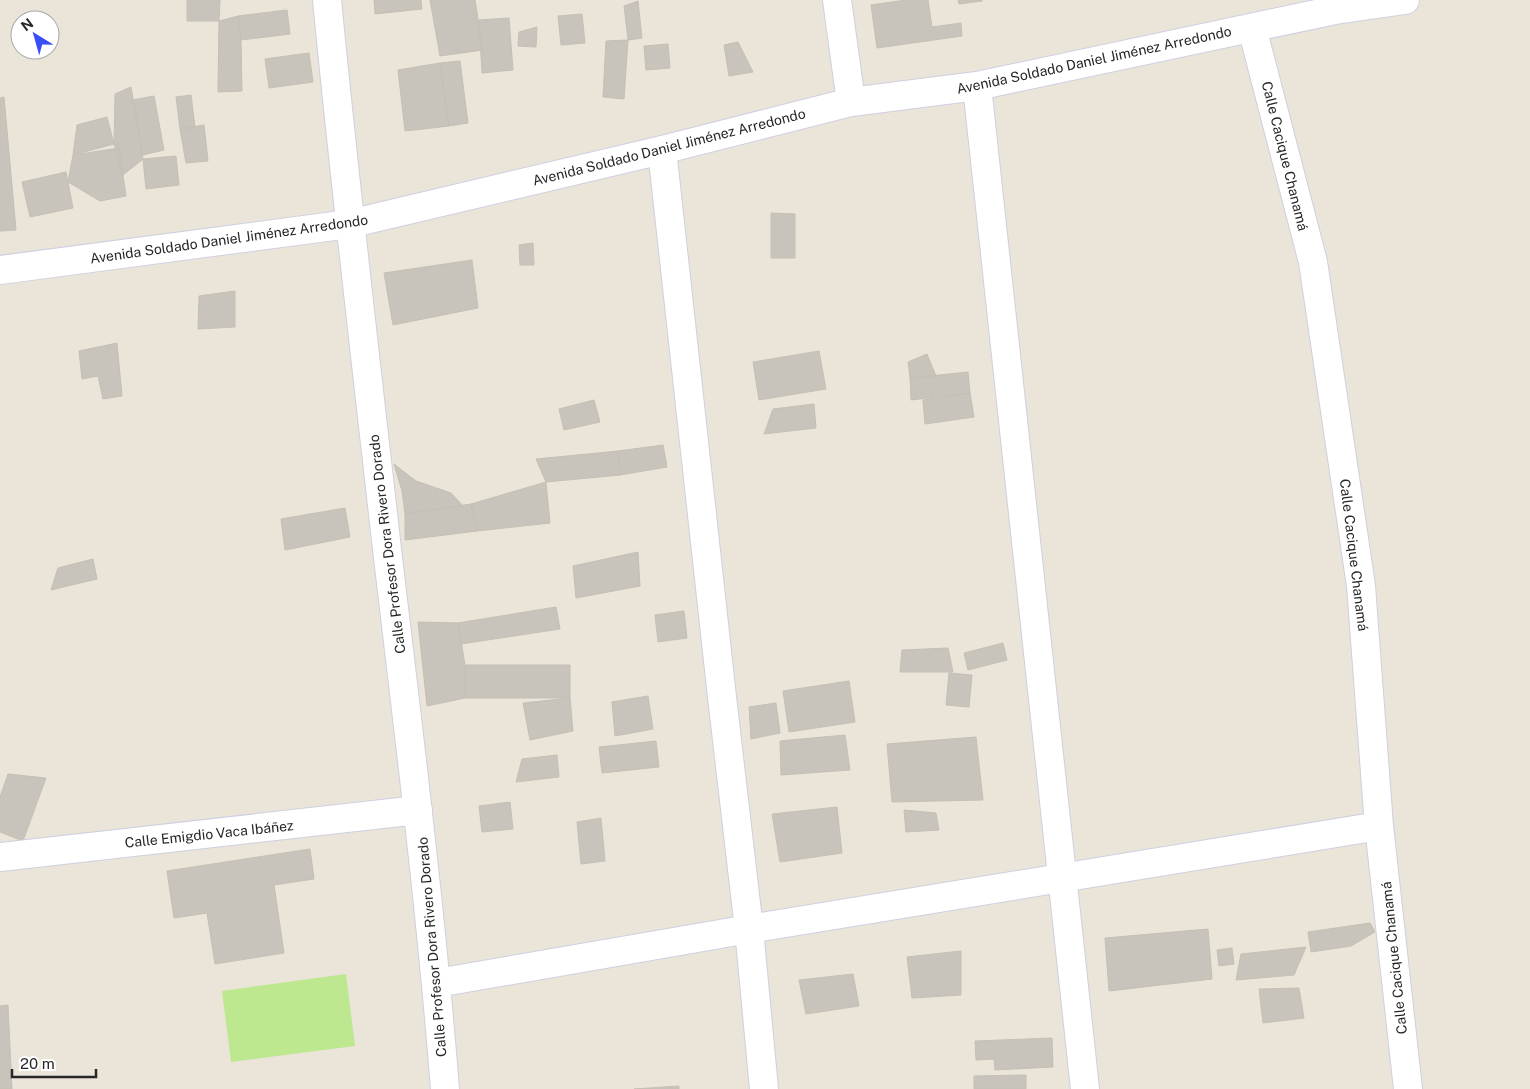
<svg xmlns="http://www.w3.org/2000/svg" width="1530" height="1089" viewBox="0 0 1530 1089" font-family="'Public Sans',sans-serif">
	<rect width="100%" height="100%" fill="#eae4d9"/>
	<path fill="#bde890" d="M346,974L355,1046L231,1062L222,991Z"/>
	<path fill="#c8c3bb" stroke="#c5c0b3" d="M187,0H220L219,21H187Z
		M374,0H421L422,9L375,14Z
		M430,0H475L483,50L440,56Z
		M906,0H928L932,27L961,23L962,36L877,48L871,5Z
		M958,0H982V1L959,4Z
		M638,1L642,38L628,40L624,6Z
		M287,10L290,34L241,40L238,16Z
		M582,14L585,43L561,45L558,16Z
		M238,16L241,40L242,91L218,92L219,21Z
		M509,18L513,70L482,73L479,20Z
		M537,27L536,47L518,46L519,32Z
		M628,40L624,99L603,97L606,41Z
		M738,42L753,72L729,76L724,45Z
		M668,44L670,68L646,70L644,46Z
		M309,53L313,82L269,88L265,59Z
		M460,61L468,123L449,126L440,63Z
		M440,63L449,126L405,131L398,70Z
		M131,87L143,159L123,175L114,144L115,94Z
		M191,95L195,127L180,129L176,97Z
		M154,96L164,150L143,155L133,100Z
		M4,97L16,230L0,231V98Z
		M107,117L114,144L73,155L77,125Z
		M204,125L208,161L186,163L180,129Z
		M119,148L126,196L100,201L68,182L73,155Z
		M176,156L179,185L146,189L143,159Z
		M66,172L73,208L30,217L22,182Z
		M771,213L795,214V258H771Z
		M533,243L534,265H520L519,245Z
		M472,260L478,308L393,325L384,273Z
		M235,291V327L198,329L199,296Z
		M117,343L122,396L103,399L98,376L82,379L79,351Z
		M819,351L826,389L759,400L753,362Z
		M927,354L936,376L910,378L908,362Z
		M968,372L970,393L911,400L910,378Z
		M970,393L974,417L925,424L923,400Z
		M594,400L600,422L564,430L559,409Z
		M814,404L816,428L764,434L773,409Z
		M663,445L667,467L620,475L618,451Z
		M618,451L620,475L546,482L536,459Z
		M394,464L416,481L451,493L463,506L405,514L402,491Z
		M546,482L550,523L477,531L471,504Z
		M471,504L477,531L405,540V514Z
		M345,508L350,537L285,550L281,519Z
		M638,552L640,586L576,598L573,566Z
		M93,559L97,579L51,590L58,568Z
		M556,607L560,629L461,644L458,623Z
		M684,611L687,638L658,642L655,615Z
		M418,622L458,623L465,665V698L427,706Z
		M1003,643L1007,660L968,670L964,653Z
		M948,648L953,672H900L902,650Z
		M465,665H570V698H465Z
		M949,673L972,675L969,707L946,705Z
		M849,681L855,722L789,732L783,691Z
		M648,696L653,729L615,736L612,702Z
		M570,698L573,731L530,740L523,703Z
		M776,703L780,733L751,739L749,707Z
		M845,735L850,770L781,775L780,741Z
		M976,737L983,800L892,802L887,744Z
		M656,741L659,767L602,773L599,747Z
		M557,755L559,777L516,782L522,759Z
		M8,774L46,778L23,841L0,832V797Z
		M510,802L513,829L482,832L479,806Z
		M837,807L842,853L780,862L772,814Z
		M904,810L936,813L939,830L906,832Z
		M601,818L605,861L581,864L577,822Z
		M310,849L314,879L274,885L284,953L215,964L207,913L174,918L167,871Z
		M1370,923L1375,932L1351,946L1311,952L1308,932Z
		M1208,929L1212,979L1109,991L1105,938Z
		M1306,947L1294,975L1236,980L1241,954Z
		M1232,948L1234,964L1219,966L1217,950Z
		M961,951V995L912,998L907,957Z
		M853,974L859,1006L806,1014L799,980Z
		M1299,988L1304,1018L1263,1023L1259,989Z
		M8,1005L12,1089H0V1006Z
		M1052,1038L1053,1067L995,1070L994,1059L976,1060L975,1041Z
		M1026,1075V1089H974V1076Z
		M679,1086V1089H634Z"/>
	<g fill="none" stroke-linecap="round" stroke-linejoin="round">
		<defs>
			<path id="street" d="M327,0C345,186 367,372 388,558C409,735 431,911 445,1089
				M837,0L851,102
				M1252,28L1313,262L1361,586L1379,826L1408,1089
				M977,86L1085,1089
				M662,150L722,697L749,929L764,1089
				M0,270L349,224L662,150L851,102L977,86L1335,10L1405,0
				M0,857L418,810
				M437,983L749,929L1379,826"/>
		</defs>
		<use href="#street" stroke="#ced0e1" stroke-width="30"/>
		<use href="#street" stroke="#fff" stroke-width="28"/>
	</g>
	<g text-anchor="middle" stroke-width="4.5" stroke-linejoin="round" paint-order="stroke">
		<g font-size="14" fill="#272727" stroke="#fff">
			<text transform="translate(1094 60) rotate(-12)" y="5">Avenida Soldado Daniel Jiménez Arredondo</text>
			<text transform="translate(669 147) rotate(-14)" y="5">Avenida Soldado Daniel Jiménez Arredondo</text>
			<text transform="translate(1285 156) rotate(76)" y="5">Calle Cacique Chanamá</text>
			<text transform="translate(229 239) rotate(-8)" y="5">Avenida Soldado Daniel Jiménez Arredondo</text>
			<text transform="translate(387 544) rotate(-97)" y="5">Calle Profesor Dora Rivero Dorado</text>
			<text transform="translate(1354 555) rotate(83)" y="5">Calle Cacique Chanamá</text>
			<text transform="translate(209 834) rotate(-6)" y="5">Calle Emigdio Vaca Ibáñez</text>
			<text transform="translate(432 947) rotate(-95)" y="5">Calle Profesor Dora Rivero Dorado</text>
			<text transform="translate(1394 958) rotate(-96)" y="5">Calle Cacique Chanamá</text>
		</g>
	</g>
	<g transform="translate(35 35) rotate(323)"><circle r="24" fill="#ffffff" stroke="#a9a9a9"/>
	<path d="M0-4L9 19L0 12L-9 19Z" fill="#384ff7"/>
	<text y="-8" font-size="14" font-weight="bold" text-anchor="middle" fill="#272727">N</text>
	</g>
	<path d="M12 1069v8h84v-8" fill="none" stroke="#272727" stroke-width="2.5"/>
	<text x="20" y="1069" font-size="15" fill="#272727" stroke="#ffffff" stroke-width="4" paint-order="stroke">20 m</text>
</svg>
